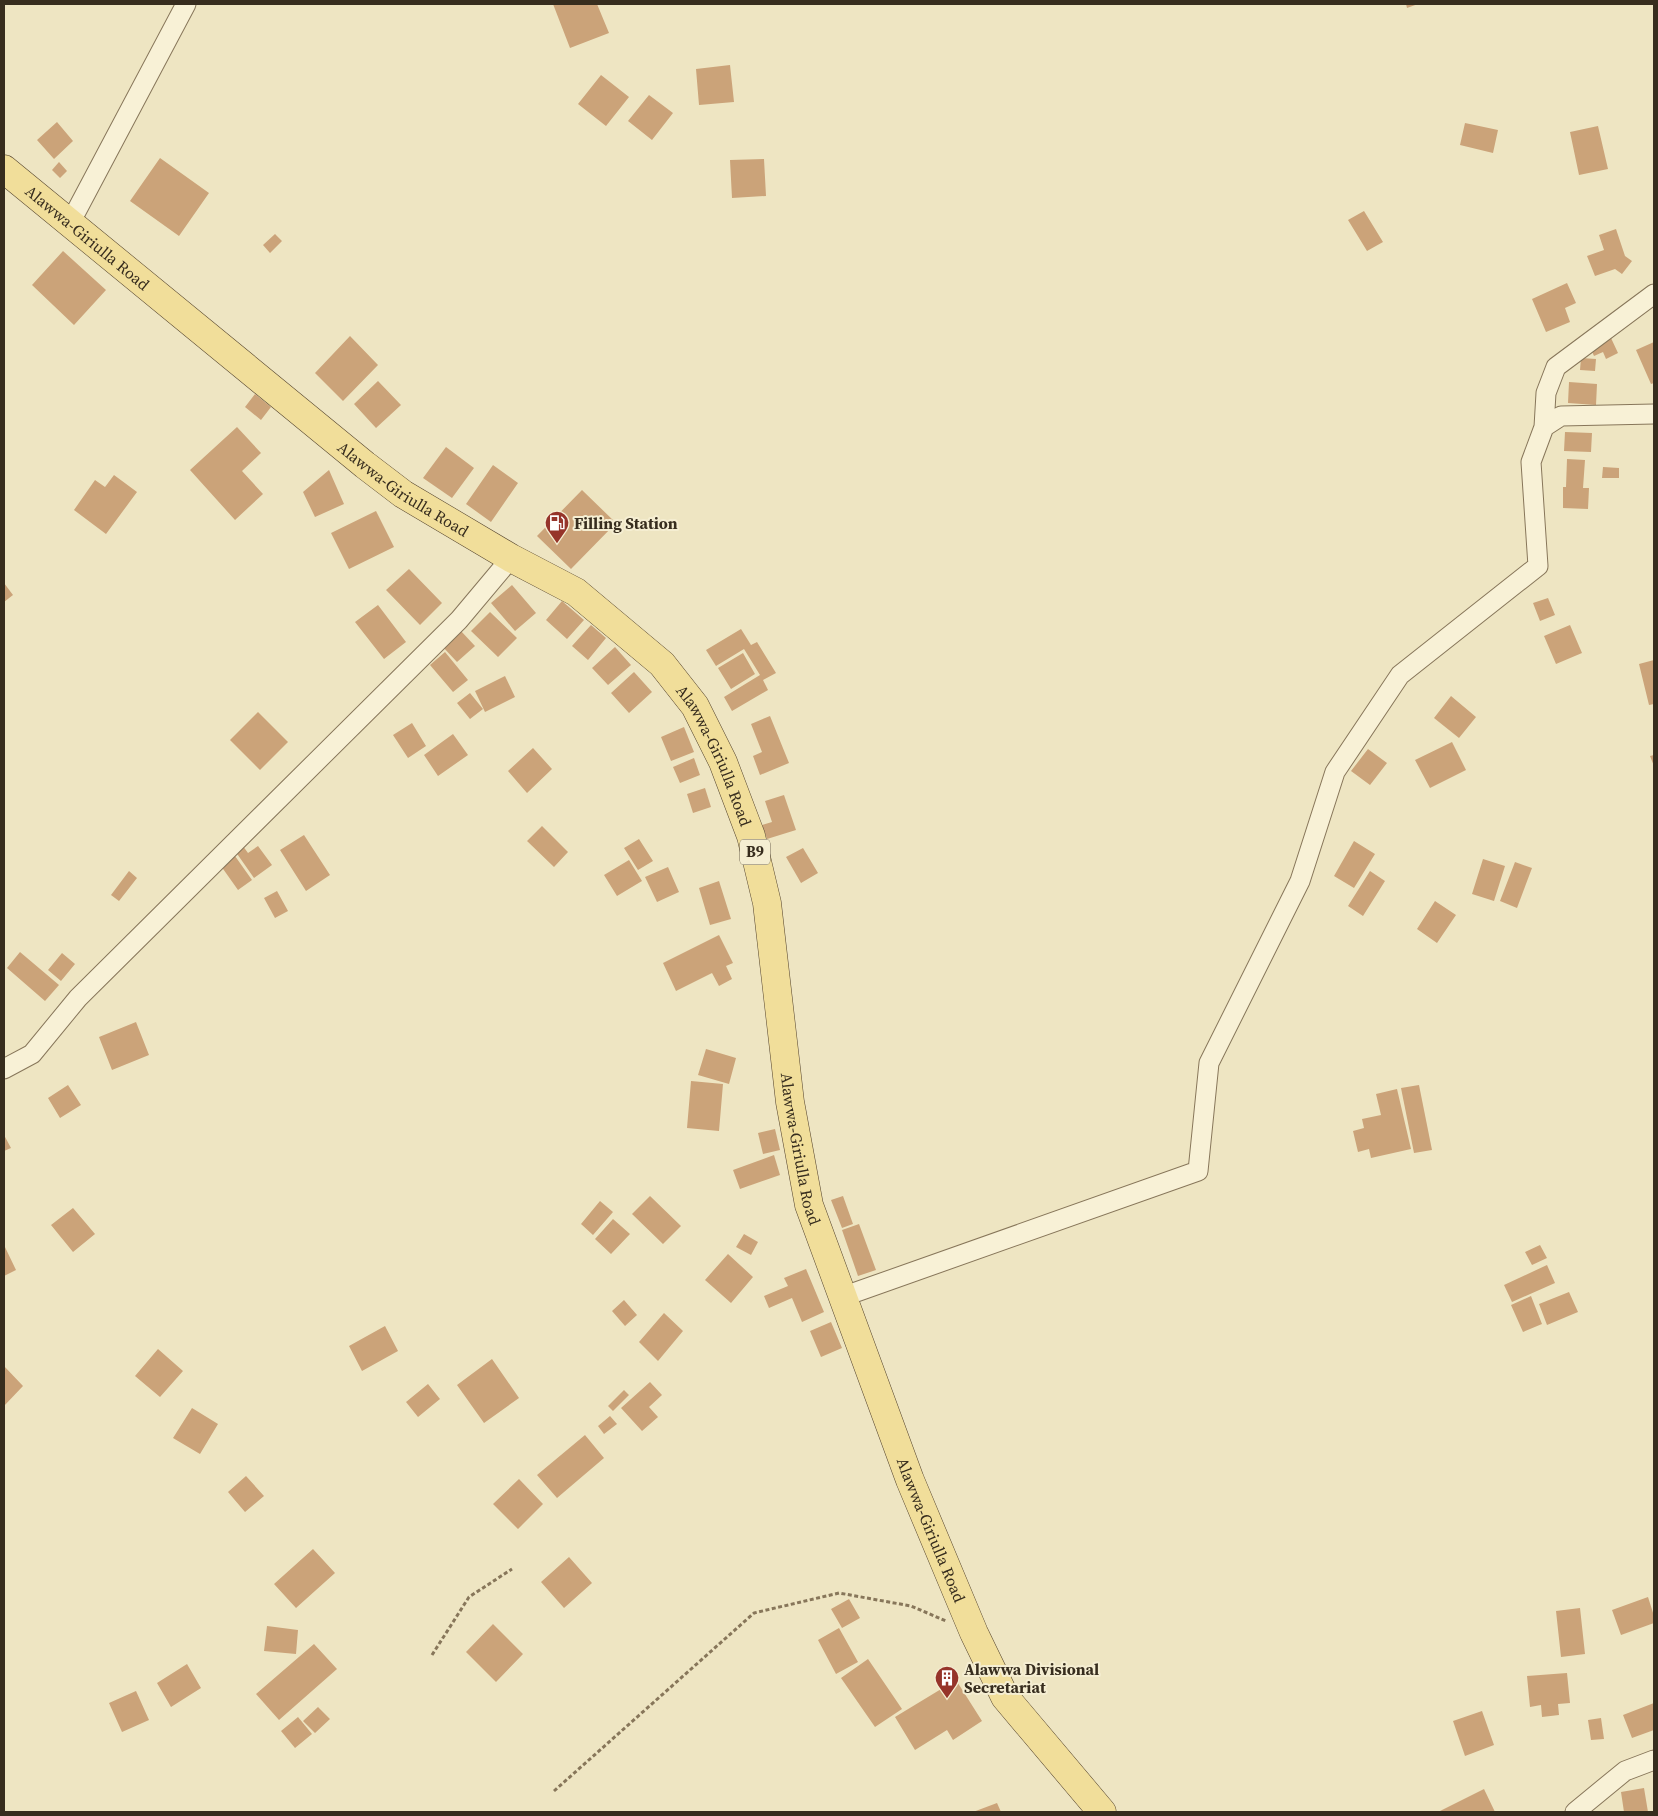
<svg xmlns="http://www.w3.org/2000/svg" width="1658" height="1816" viewBox="0 0 1658 1816" font-family="'Source Serif 4',serif">
	<rect width="100%" height="100%" fill="#eee5c2"/>
	<path fill="#cba379" d="M553,4H597L609,33L570,48Z
		M1406,4H1418L1407,8Z
		M730,65L734,102L699,105L696,69Z
		M601,75L629,97L606,126L578,104Z
		M649,95L673,113L652,140L628,121Z
		M57,122L73,141L54,159L37,140Z
		M1465,123L1498,130L1493,153L1460,145Z
		M1598,126L1608,169L1579,175L1570,132Z
		M160,158L209,193L179,236L130,201Z
		M764,159L766,196L732,198L730,160Z
		M59,162L67,171L60,178L52,170Z
		M1364,211L1383,242L1367,251L1348,220Z
		M1616,229L1625,256L1632,261L1622,274L1615,269L1595,276L1587,256L1604,250L1599,235Z
		M275,234L282,241L270,253L263,245Z
		M63,251L106,290L74,325L32,285Z
		M1567,283L1576,303L1565,308L1570,322L1546,332L1532,299Z
		M350,336L378,365L343,401L315,373Z
		M1611,338L1618,353L1606,359L1603,352L1594,356L1590,347Z
		M1654,342V383L1651,384L1636,350Z
		M1581,358L1596,359L1595,371L1580,370Z
		M378,381L401,405L376,428L354,404Z
		M1569,382L1597,384L1596,405L1568,403Z
		M255,394L271,407L261,420L245,407Z
		M237,427L261,453L242,471L263,494L235,520L190,470Z
		M1565,432L1592,433L1591,452L1564,451Z
		M446,447L474,468L452,498L423,478Z
		M1567,459L1585,460L1583,488H1589L1588,509L1563,508V487H1566Z
		M493,465L518,483L491,522L466,504Z
		M1603,467L1619,468V478H1602Z
		M329,470L344,504L315,517L303,492Z
		M114,475L137,492L106,534L74,510L95,480L105,487Z
		M582,490L616,523L571,569L537,536Z
		M376,511L394,547L349,569L331,533Z
		M409,569L442,603L420,625L386,590Z
		M4,583L13,595L4,602Z
		M512,585L536,613L515,631L491,603Z
		M1548,598L1555,615L1540,621L1533,603Z
		M562,601L584,620L567,639L546,620Z
		M378,605L406,642L384,659L355,622Z
		M490,612L517,638L498,657L471,631Z
		M591,625L606,638L588,660L572,646Z
		M1570,625L1582,653L1556,664L1544,636Z
		M741,629L751,645L757,642L776,673L763,680L768,690L732,711L724,697L760,675L744,649L716,666L706,650Z
		M460,630L475,646L457,662L442,646Z
		M615,647L631,665L608,685L592,668Z
		M445,652L468,680L453,692L430,665Z
		M743,653L755,674L731,689L718,668Z
		M1654,660V704L1649,705L1639,664Z
		M634,672L652,692L629,713L611,693Z
		M505,676L515,697L485,712L475,691Z
		M470,693L483,709L470,719L457,703Z
		M1451,696L1476,717L1459,738L1434,718Z
		M258,712L288,742L260,770L230,740Z
		M770,716L789,763L760,775L753,756L762,752L751,724Z
		M412,723L426,746L408,758L393,735Z
		M684,727L694,752L671,761L661,737Z
		M453,734L468,755L438,776L424,755Z
		M1452,742L1466,770L1430,788L1415,760Z
		M533,748L552,769L527,793L508,771Z
		M1368,749L1387,763L1370,785L1351,771Z
		M1654,755V766L1650,756Z
		M694,758L700,775L680,783L673,767Z
		M705,788L711,807L693,813L687,794Z
		M784,795L796,830L767,839L762,825L772,822L765,801Z
		M542,826L568,852L554,867L527,841Z
		M304,835L330,875L306,891L280,850Z
		M639,839L653,861L638,870L624,848Z
		M1354,841L1375,854L1354,888L1334,876Z
		M240,842L248,853L258,846L272,865L254,878L233,848Z
		M803,848L818,873L801,883L786,857Z
		M235,856L252,880L238,890L221,866Z
		M1483,859L1505,866L1494,901L1472,894Z
		M629,860L642,881L617,896L604,875Z
		M1515,862L1532,868L1517,908L1500,901Z
		M668,867L679,892L657,902L645,877Z
		M129,871L137,878L119,901L111,895Z
		M1370,871L1385,881L1363,916L1348,906Z
		M719,881L731,919L710,925L699,888Z
		M277,891L288,911L275,918L264,898Z
		M1435,901L1456,915L1437,943L1417,929Z
		M719,935L733,963L726,966L732,979L719,986L712,973L676,991L663,963Z
		M20,952L59,985L45,1001L7,968Z
		M62,953L75,964L61,981L48,970Z
		M136,1022L149,1055L112,1070L99,1037Z
		M706,1049L736,1058L729,1084L698,1075Z
		M691,1081L723,1084L719,1131L687,1128Z
		M68,1085L81,1105L60,1118L48,1098Z
		M1419,1085L1432,1150L1414,1153L1401,1088Z
		M1397,1089L1411,1149L1371,1158L1369,1149L1358,1152L1353,1131L1364,1128L1362,1119L1381,1115L1376,1094Z
		M775,1129L780,1150L763,1154L758,1133Z
		M4,1135L11,1148L4,1151Z
		M774,1155L780,1175L740,1189L733,1170Z
		M650,1196L681,1226L663,1244L632,1214Z
		M843,1196L853,1224L842,1228L831,1200Z
		M600,1201L613,1212L593,1235L581,1224Z
		M73,1208L95,1234L73,1252L51,1225Z
		M613,1219L630,1234L611,1254L595,1239Z
		M859,1224L876,1270L858,1276L842,1230Z
		M744,1234L758,1242L751,1255L736,1247Z
		M4,1245L16,1270L4,1276Z
		M1540,1245L1547,1258L1532,1265L1525,1252Z
		M728,1254L753,1277L731,1303L705,1280Z
		M1547,1265L1555,1283L1512,1302L1504,1285Z
		M806,1269L824,1312L802,1322L792,1298L769,1308L764,1296L788,1286L784,1278Z
		M1569,1292L1578,1312L1547,1325L1539,1304Z
		M1531,1296L1542,1324L1523,1332L1511,1305Z
		M624,1300L637,1315L625,1326L612,1311Z
		M664,1313L683,1331L658,1361L639,1342Z
		M831,1322L842,1348L821,1357L810,1331Z
		M385,1326L398,1351L362,1371L349,1346Z
		M158,1349L183,1371L160,1397L135,1376Z
		M492,1359L519,1398L484,1423L457,1385Z
		M4,1366L23,1386L4,1406Z
		M650,1382L662,1395L649,1407L658,1417L642,1431L621,1408Z
		M428,1384L440,1399L418,1417L406,1402Z
		M624,1390L629,1395L613,1411L608,1406Z
		M192,1408L218,1424L200,1454L173,1438Z
		M610,1416L617,1424L604,1434L598,1426Z
		M585,1435L604,1458L557,1498L537,1475Z
		M246,1476L264,1496L245,1512L228,1492Z
		M519,1479L543,1504L518,1529L493,1504Z
		M313,1549L335,1573L296,1608L274,1584Z
		M569,1557L592,1583L564,1608L541,1582Z
		M1648,1597L1654,1616V1623L1621,1635L1612,1610Z
		M849,1599L860,1618L842,1628L831,1609Z
		M1580,1608L1585,1654L1561,1657L1556,1611Z
		M493,1624L523,1654L496,1682L466,1652Z
		M267,1626L298,1630L296,1654L264,1651Z
		M839,1628L858,1662L836,1674L818,1640Z
		M314,1644L337,1669L279,1720L256,1694Z
		M868,1659L902,1709L875,1727L841,1678Z
		M187,1664L201,1688L171,1707L157,1683Z
		M1567,1673L1570,1703L1558,1704L1559,1715L1542,1717L1541,1705L1530,1707L1527,1676Z
		M956,1680L982,1721L953,1740L947,1730L915,1750L895,1717Z
		M136,1691L149,1720L122,1732L109,1703Z
		M1654,1703V1730L1632,1738L1623,1715Z
		M318,1707L330,1719L315,1733L303,1721Z
		M1482,1711L1494,1745L1465,1756L1453,1721Z
		M298,1717L312,1734L295,1748L281,1731Z
		M1601,1718L1604,1739L1591,1740L1588,1720Z
		M1644,1788L1648,1812H1624L1621,1792Z
		M1484,1789L1495,1812H1440V1811Z
		M997,1803L1001,1812H973Z"/>
	<g fill="none" stroke-linecap="round" stroke-linejoin="round">
		<defs>
			<path id="street" d="M70,223L186,4
				M1544,427L1546,393L1556,367L1654,294
				M4,1069L32,1054L78,998L459,620L511,558
				M842,1297L1198,1171L1209,1063L1300,881L1335,772L1400,675L1538,566L1531,462L1544,427L1561,416L1654,414
				M1575,1812L1625,1771L1654,1760"/>
			<g id="primary">
				<path id="s1" d="M4,169L365,465L403,494L511,558L576,592L662,664L695,706L723,762L751,836L767,903L790,1102L809,1205L910,1480L974,1633L1005,1697L1102,1812"/>
			</g>
		</defs>
		<use href="#street" stroke="#87765a" stroke-width="21"/>
		<use href="#primary" stroke="#55442e" stroke-width="29"/>
		<path stroke="#87765a" stroke-width="3" stroke-dasharray="4 2.5" stroke-linecap="butt" d="M432,1655L469,1597L512,1569
			M554,1791L754,1613L839,1593L911,1606L946,1621"/>
		<use href="#street" stroke="#f8f1d6" stroke-width="19"/>
		<use href="#primary" stroke="#f1de9a" stroke-width="28"/>
	</g>
	<defs>
		<symbol id="fuel-pin" viewBox="-11 -11 22 30"><path d="M0 17L-7.5 6A9.5 9.5 0 1 1 7.5 6Z" fill="#96342a" stroke="#f5eed2"/><path d="M-5.5-6h7V0h2V4h1.3V-2.5L3-4.5l.8-.8L6-3V5H2.5V1h-1V6h-7ZM-4.2-4.7v3.2H.2V-4.7Z" fill="#fff"/></symbol>
		<symbol id="building-pin" viewBox="-11 -11 22 30"><path d="M0 17L-7.5 6A9.5 9.5 0 1 1 7.5 6Z" fill="#96342a" stroke="#f5eed2"/><path d="M-4-6H4V6H1V3H-1V6H-4ZM-2.5-4.3h1.7v1.8h-1.7ZM.8-4.3h1.7v1.8H.8ZM-2.5-1h1.7V.8h-1.7ZM.8-1h1.7V.8H.8Z" fill="#fff"/></symbol>
	</defs>
	<g fill-rule="evenodd">
		<use href="#fuel-pin" x="543" y="509" width="28" height="38"/>
		<use href="#building-pin" x="933" y="1664" width="28" height="38"/>
	</g>
	<g text-anchor="middle" stroke-width="4" stroke-linejoin="round" paint-order="stroke">
		<rect fill="#f5eed2" stroke="#706754" stroke-width="1" x="740" y="839.5" width="30" height="25" rx="4"/>
		<g font-size="15" font-weight="bold" fill="#372d1e">
			<text x="755" y="857">B9</text>
		</g>
		<g font-size="16" fill="#372d1e" stroke="#f5eed2">
			<text dy="6" stroke="none"><textPath href="#s1" startOffset="108">Alawwa-Giriulla Road</textPath></text>
			<text dy="6" stroke="none"><textPath href="#s1" startOffset="512">Alawwa-Giriulla Road</textPath></text>
			<text dy="6" stroke="none"><textPath href="#s1" startOffset="932">Alawwa-Giriulla Road</textPath></text>
			<text dy="6" stroke="none"><textPath href="#s1" startOffset="1338">Alawwa-Giriulla Road</textPath></text>
			<text dy="6" stroke="none"><textPath href="#s1" startOffset="1742">Alawwa-Giriulla Road</textPath></text>
		</g>
		<g font-size="16" font-weight="bold" fill="#372d1e" stroke="#f5eed2" text-anchor="start">
			<text x="574" y="529">Filling Station</text>
			<text x="964" y="1675">Alawwa Divisional<tspan x="964" dy="18">Secretariat</tspan></text>
		</g>
	</g>
	<rect width="1658" height="1816" fill="none" stroke="#372d1e" stroke-width="10"/>
</svg>
